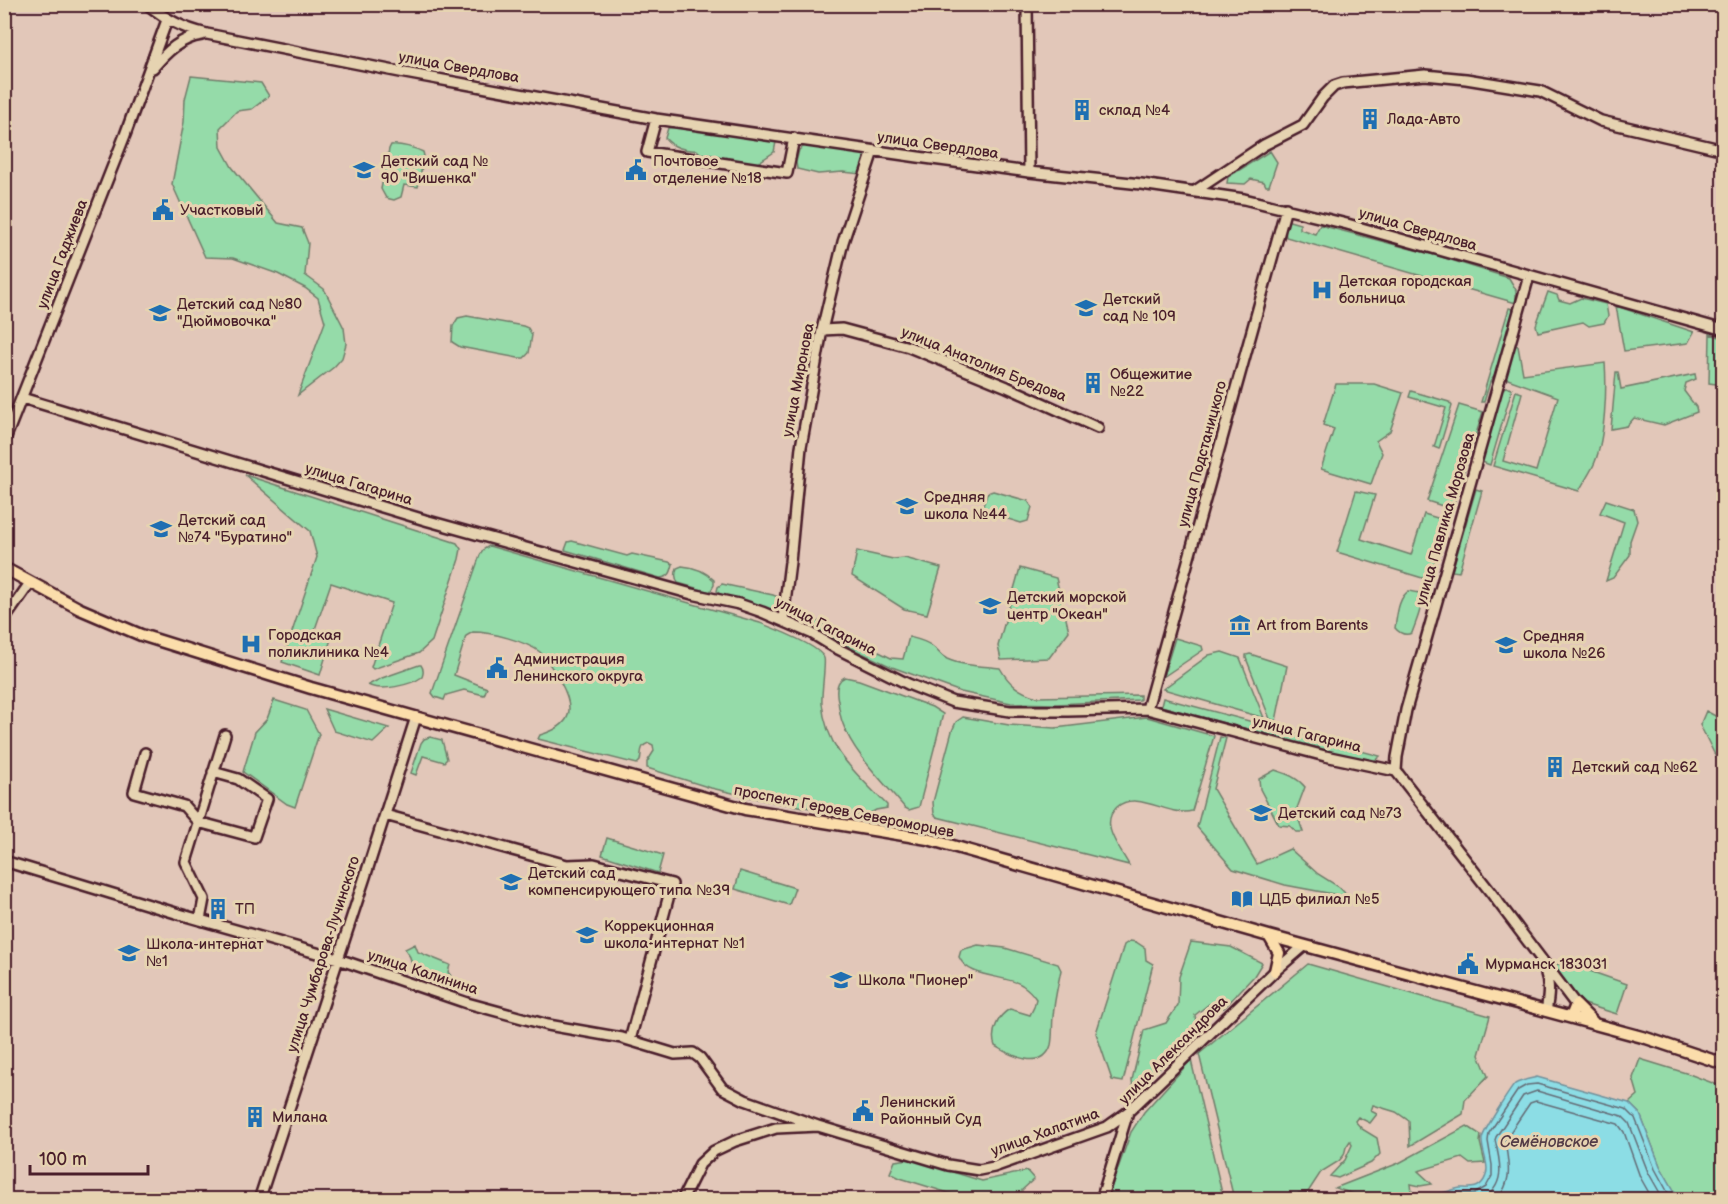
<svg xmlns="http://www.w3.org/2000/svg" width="1728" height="1204" viewBox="0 0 1728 1204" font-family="'Balsamiq Sans',sans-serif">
	<rect width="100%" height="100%" fill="#e2c7b9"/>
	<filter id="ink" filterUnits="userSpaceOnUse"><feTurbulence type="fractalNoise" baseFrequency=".0167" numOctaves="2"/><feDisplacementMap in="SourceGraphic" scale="12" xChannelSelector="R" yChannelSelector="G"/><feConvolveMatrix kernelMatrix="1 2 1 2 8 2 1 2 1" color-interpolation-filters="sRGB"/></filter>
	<g filter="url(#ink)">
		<path fill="#95dba9" stroke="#707d6a" stroke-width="1.5" d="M191,76L261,83L269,96L252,109L237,111L220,128L221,147L232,167L278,223L302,228L308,243L305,275L324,289L344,328L346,344L342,358L334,367L298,395L325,322L318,298L305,288L278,274L233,258L205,257L172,184L184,122L185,99Z
			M685,127L774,140L776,142L774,152L756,164L702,155L697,150C685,151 672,147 665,138L668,128Z
			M391,145C401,144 415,148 423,152L424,156L418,187L404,185L401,197L394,200L386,198L381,189L389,149Z
			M806,145L859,152L867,157L861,174L843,172L818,174L797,169L796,162L799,150Z
			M1270,151L1277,162L1269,186H1266L1264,182L1251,179L1245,184L1227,183L1228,177Z
			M1286,220L1300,224V229L1315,234L1320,225L1438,256L1509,278L1516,290V303L1286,237L1284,223Z
			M1548,292L1557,295L1559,300L1570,303L1581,298L1606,304L1608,316L1604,323L1589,326L1583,322L1538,332L1536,325Z
			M1616,306L1694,332L1688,343L1624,351Z
			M1509,308L1514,309L1495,375L1490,382L1484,402H1481Z
			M467,316L523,326L528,328L532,335L529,353L524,358H518L460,347L452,342L453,326L458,318Z
			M1710,334L1723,338V385L1709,383Z
			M1515,345L1518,346L1523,374L1605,363C1607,389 1605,437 1595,462C1591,472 1584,481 1579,491L1493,466L1516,391L1522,393L1503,461L1536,471L1558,397L1505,378Z
			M1616,372H1618L1621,389L1695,374L1696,379L1686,383L1684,391L1696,407L1697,412L1664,425L1634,418L1627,426L1611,429Z
			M1336,384H1374L1403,393L1390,431L1376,441L1382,453L1371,484L1321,469L1334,429L1323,425Z
			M1503,386L1512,389L1490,465L1482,462Z
			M1411,391L1449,402L1452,406L1439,449L1434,447L1446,408L1409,397Z
			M1459,405L1483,412L1452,509L1427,501Z
			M245,475L457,543L461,549L459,559L432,641L419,653L373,669L371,667L392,603L331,583L314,632L331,639L320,675L282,662L317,557L310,531Z
			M1476,489L1482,491L1459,572L1452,571Z
			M993,491L1028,501L1032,507L1028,521L1021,523L985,512L983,506L987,493Z
			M1356,491L1375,495L1361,539L1411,555L1424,514L1447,521L1429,580L1337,552Z
			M1606,500L1634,509L1637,521L1630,541V555L1613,578L1606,581L1624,522L1600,513Z
			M572,541L627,556L632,554L669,562L673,564C671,573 670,577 660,578L565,550L568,542Z
			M489,546L760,623C773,628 820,646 824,658C826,662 821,694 822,703C826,750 856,773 887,805V808L876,810L869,814L854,815L768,801L711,788L647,768V762L654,751L653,745L649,743C639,746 642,753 640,761L637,764L538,739L540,735C571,726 576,711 561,683C555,672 548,661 540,652C525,641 491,632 473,632L466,636L454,675L487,688L484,695L464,690L446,695L444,700L435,697L432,693L480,555L484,549Z
			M857,551L893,559L905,558L941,568L927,614L904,609L852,576Z
			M682,566C695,567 705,571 714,580V585L710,592L678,583C675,577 675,574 677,568Z
			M1020,568L1056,578L1069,631L1049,658L1001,660L998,646Z
			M722,584L773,595L778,597L781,601L780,608L777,611L719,594L717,591L718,587Z
			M1409,591L1419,593C1425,604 1416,621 1412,633C1405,636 1400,634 1395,628C1397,616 1398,597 1409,591Z
			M809,617L891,658L903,659L909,637C917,639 926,641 932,646C938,650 939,655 947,659C963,666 982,666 1000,668C1009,684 1019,692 1037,697L1140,695V700L1056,704L1011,703L961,692L892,667L851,648L814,627Z
			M1175,638L1202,646L1203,650L1163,677Z
			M1222,652L1240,658L1264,718L1163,689L1209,655Z
			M1250,654L1287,666L1276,721L1270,719L1246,658V655Z
			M419,665H421C424,669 424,672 422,677C411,685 381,692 368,685L382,678Z
			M845,677L859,680L932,707L943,714L919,807L909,810L905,808C885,783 854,755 843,724C840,717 839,709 838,701C836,692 835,681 845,677Z
			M1163,698L1380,756L1372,763L1161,706Z
			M274,700L306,710L319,734L295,807L287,804L243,772L255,732L267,719Z
			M324,709L389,728L373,743L334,731Z
			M1706,711L1723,720V771L1700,725Z
			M963,717L1009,725L1055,728L1147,717L1214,736L1192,811C1170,818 1137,789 1117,807C1098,824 1120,848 1129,865L937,817L934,814L933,802L952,731L956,722Z
			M430,737L442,740L447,759L444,762L423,756L416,775L411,773L421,743L424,739Z
			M1220,737L1226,738L1213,789L1257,864L1290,849L1318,874L1339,887L1349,897L1285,885L1233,869L1197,827Z
			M1275,770C1287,774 1297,777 1305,787L1296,811L1303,832H1296L1290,826L1279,825L1260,789L1259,779Z
			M607,838L663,855L658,873L602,855Z
			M740,871L795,888L789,905L735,889Z
			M1130,941L1136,942L1145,948L1146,960L1153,964L1123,1082L1112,1080L1096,1033L1124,945Z
			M1191,942L1231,947L1262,963L1254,976L1224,1008L1209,1004L1195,1015L1197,1030L1160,1067L1133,1088L1132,1080L1144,1030L1166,1023L1178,1005L1179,977Z
			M415,944L418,952L450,965L448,972L454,980L449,989L415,976L410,957L405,949Z
			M978,945L1005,948L1058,964L1061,970C1058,985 1054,1001 1053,1017C1052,1025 1053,1036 1051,1045C1043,1072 1010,1055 995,1046C990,1033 998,1015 1010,1009L1030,1015L1034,1007L1036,999C1032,993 1028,989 1022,985C1003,974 969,979 959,957L961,950Z
			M1552,963L1584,969L1627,984L1617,1014L1578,1002Z
			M1308,964L1490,1016L1479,1055L1488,1076L1465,1100L1463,1114L1410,1146L1409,1121L1396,1112L1373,1105L1371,1111L1377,1114L1370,1123L1358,1117L1355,1121L1362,1129L1377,1138L1380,1154L1371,1163L1338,1178L1330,1176L1345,1160L1352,1145L1350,1141L1346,1147L1344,1155L1339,1161L1321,1172L1308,1192L1298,1193L1306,1196L1305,1199H1234L1199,1054Z
			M1640,1059L1689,1074L1723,1087V1199H1679L1660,1166L1640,1114L1629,1103L1638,1095L1633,1078Z
			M1191,1060L1222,1193L1213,1198V1199H1107L1131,1132L1144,1112Z
			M1467,1126L1481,1135L1480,1142L1485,1163L1470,1164L1462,1158L1418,1171L1432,1184L1420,1186L1411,1184L1412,1192L1405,1199L1388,1196L1387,1199H1369L1335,1188L1399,1163Z
			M910,1159L982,1181L1027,1171L1034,1179L1022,1190L1021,1199H968L900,1178L890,1173L895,1161Z"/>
		<path fill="#8cdde5" stroke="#72919b" stroke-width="1.5" d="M1537,1077L1629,1103L1640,1114L1660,1166L1679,1199H1421C1427,1193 1433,1195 1442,1193C1448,1192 1453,1189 1460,1188C1470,1188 1478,1190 1484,1180C1492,1167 1481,1152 1482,1139C1482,1133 1511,1088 1515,1084C1522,1080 1530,1079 1537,1077Z"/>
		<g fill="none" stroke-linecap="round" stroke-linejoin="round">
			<path stroke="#646b75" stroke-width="1.5" d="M1440,1200L1459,1194H1474L1486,1187L1492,1176V1165L1488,1141L1489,1133L1518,1090L1527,1085L1537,1084L1626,1109L1635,1118L1655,1169L1672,1200
				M1481,1200C1506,1186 1501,1164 1495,1140L1496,1137L1523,1096L1537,1091L1622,1116L1629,1123L1648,1172L1664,1200
				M1497,1200C1514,1178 1508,1165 1505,1140L1530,1103L1536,1101L1618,1124L1624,1132L1640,1177L1653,1200"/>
			<defs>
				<path id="minor" d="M147,4C167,20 182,28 207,34L405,73L656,119L925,158L1029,172L1141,184L1244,199L1347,224L1724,330
					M1027,4L1029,172
					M153,68C167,51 181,38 202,35
					M656,119L647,152L787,173L794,138
					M1195,191L1264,145L1303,125L1323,97L1334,86L1343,83L1425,75L1466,79L1540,91L1601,121L1724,150
					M822,330L842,329L909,347L1007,387L1098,428
					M22,398L425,520L692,594L739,604L762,612L811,633L834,647L908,684L953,702L1010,711H1068L1147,709L1325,756L1396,771L1492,894L1576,1005
					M4,442L125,135L167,20
					M783,619L790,562L801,447L822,330L843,242L873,151
					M4,620L30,583
					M1147,709L1286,208
					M145,753L134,792L184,806L198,822L254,837L267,799L238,779L213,772
					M1396,771L1397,757L1406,710L1529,276
					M385,815L567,865L594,864L672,884L630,1040
					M4,861L179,914L338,959L467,1003L548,1025L622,1038L675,1054L693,1053L700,1058L722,1088L745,1100L818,1126
					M200,920L204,899L186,862L225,735
					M1545,970C1550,984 1549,996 1546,1011
					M259,1200L365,877L416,717
					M682,1200L700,1164L714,1151L735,1141L776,1128L818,1126L948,1165L979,1170L994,1167L1107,1127L1128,1112L1275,971L1304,946
					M1101,1200L1128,1112"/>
				<path id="major" d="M4,568L80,609L141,635L311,688L745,809L928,839L1269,936L1646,1038L1724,1064
					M1269,936L1279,953L1275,971
					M1571,1017L1576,1005L1593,1022"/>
			</defs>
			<use href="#minor" stroke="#4a1f2b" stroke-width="14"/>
			<use href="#major" stroke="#4a1f2b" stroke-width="15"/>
			<use href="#minor" stroke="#e6d3b1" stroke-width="9"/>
			<use href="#major" stroke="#fbddab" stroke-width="10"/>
		</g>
	</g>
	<defs>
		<symbol id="building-bare" viewBox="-9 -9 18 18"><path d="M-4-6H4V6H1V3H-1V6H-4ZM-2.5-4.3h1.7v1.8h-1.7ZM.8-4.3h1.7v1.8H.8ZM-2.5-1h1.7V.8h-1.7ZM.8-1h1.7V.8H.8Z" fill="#1f6fb2" stroke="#e6d3b1" stroke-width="2.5" paint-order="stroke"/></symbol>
		<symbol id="school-bare" viewBox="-9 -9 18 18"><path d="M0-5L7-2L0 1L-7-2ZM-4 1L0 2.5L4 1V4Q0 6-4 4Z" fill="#1f6fb2" stroke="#e6d3b1" stroke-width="2.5" paint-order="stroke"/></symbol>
		<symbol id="civic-bare" viewBox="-9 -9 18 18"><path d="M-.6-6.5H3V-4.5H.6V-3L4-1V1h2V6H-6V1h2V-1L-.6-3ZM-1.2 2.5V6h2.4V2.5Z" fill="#1f6fb2" stroke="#e6d3b1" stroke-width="2.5" paint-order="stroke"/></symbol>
		<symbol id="hospital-bare" viewBox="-9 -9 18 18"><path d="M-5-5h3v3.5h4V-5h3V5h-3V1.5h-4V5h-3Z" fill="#1f6fb2" stroke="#e6d3b1" stroke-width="2.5" paint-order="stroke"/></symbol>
		<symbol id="museum-bare" viewBox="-9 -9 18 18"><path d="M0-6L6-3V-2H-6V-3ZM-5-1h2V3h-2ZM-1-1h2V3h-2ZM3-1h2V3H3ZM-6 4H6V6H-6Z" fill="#1f6fb2" stroke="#e6d3b1" stroke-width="2.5" paint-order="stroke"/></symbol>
		<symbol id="library-bare" viewBox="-9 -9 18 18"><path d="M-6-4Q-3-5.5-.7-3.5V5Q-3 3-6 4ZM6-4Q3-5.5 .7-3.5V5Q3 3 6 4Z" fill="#1f6fb2" stroke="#e6d3b1" stroke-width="2.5" paint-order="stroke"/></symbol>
	</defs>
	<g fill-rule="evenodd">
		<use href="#building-bare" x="1067" y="95" width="30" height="30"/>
		<use href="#building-bare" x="1355" y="104" width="30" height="30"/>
		<use href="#school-bare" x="349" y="155" width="30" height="30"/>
		<use href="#civic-bare" x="621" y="155" width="30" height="30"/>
		<use href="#civic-bare" x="148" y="195" width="30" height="30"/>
		<use href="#hospital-bare" x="1307" y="275" width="30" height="30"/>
		<use href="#school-bare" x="1071" y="293" width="30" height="30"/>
		<use href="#school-bare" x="145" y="298" width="30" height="30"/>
		<use href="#building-bare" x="1078" y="368" width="30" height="30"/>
		<use href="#school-bare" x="892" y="491" width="30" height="30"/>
		<use href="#school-bare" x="146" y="514" width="30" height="30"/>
		<use href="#school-bare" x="975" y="591" width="30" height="30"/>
		<use href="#museum-bare" x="1225" y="610" width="30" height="30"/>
		<use href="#hospital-bare" x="236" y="629" width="30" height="30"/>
		<use href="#school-bare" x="1491" y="630" width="30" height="30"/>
		<use href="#civic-bare" x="482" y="653" width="30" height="30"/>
		<use href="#building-bare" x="1540" y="752" width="30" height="30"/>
		<use href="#school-bare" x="1246" y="798" width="30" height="30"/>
		<use href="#school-bare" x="496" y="867" width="30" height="30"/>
		<use href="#library-bare" x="1227" y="884" width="30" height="30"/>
		<use href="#building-bare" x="203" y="894" width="30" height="30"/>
		<use href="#school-bare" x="572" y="920" width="30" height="30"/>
		<use href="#school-bare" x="114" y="938" width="30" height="30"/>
		<use href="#civic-bare" x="1453" y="949" width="30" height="30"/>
		<use href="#school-bare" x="826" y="965" width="30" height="30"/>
		<use href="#civic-bare" x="848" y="1096" width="30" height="30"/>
		<use href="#building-bare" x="240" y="1102" width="30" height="30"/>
	</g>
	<g text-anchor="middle" stroke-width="6" stroke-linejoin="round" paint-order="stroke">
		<g font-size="15" fill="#4a1f2b" stroke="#e6d3b1">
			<text transform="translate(459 67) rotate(10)" y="5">улица Свердлова</text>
			<text transform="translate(938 145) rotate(8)" y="5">улица Свердлова</text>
			<text transform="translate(1418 229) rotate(16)" y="5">улица Свердлова</text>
			<text transform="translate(62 254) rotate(-69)" y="5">улица Гаджиева</text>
			<text transform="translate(984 364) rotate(22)" y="5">улица Анатолия Бредова</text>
			<text transform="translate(798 380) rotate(-79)" y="5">улица Миронова</text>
			<text transform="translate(1202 454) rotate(-75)" y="5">улица Подстаницкого</text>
			<text transform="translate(359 484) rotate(17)" y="5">улица Гагарина</text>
			<text transform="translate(1445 519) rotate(-74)" y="5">улица Павлика Морозова</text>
			<text transform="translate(826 626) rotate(27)" y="5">улица Гагарина</text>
			<text transform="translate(1307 734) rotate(14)" y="5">улица Гагарина</text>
			<text transform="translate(844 811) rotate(11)" y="5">проспект Героев Североморцев</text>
			<text transform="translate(323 954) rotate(-72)" y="5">улица Чумбарова-Лучинского</text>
			<text transform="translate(423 972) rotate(18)" y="5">улица Калинина</text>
			<text transform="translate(1173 1050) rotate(-45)" y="5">улица Александрова</text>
			<text transform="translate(1045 1132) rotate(-20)" y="5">улица Халатина</text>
		</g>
		<g font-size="15" fill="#4a1f2b" stroke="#e6d3b1" text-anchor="start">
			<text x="1099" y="115">склад №4</text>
			<text x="1387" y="124">Лада-Авто</text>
			<text x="381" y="166">Детский сад №<tspan x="381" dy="17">90 "Вишенка"</tspan></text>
			<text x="653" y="166">Почтовое<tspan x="653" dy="17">отделение №18</tspan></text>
			<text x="180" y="215">Участковый</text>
			<text x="1339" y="286">Детская городская<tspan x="1339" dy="17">больница</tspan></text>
			<text x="1103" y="304">Детский<tspan x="1103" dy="17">сад № 109</tspan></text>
			<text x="177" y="309">Детский сад №80<tspan x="177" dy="17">"Дюймовочка"</tspan></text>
			<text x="1110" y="379">Общежитие<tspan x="1110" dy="17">№22</tspan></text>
			<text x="924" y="502">Средняя<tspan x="924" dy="17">школа №44</tspan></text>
			<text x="178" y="525">Детский сад<tspan x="178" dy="17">№74 "Буратино"</tspan></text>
			<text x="1007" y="602">Детский морской<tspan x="1007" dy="17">центр "Океан"</tspan></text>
			<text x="1257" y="630">Art from Barents</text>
			<text x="268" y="640">Городская<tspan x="268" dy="17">поликлиника №4</tspan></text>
			<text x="1523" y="641">Средняя<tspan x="1523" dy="17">школа №26</tspan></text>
			<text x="514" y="664">Администрация<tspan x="514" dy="17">Ленинского округа</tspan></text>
			<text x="1572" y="772">Детский сад №62</text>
			<text x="1278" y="818">Детский сад №73</text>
			<text x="528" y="878">Детский сад<tspan x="528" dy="17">компенсирующего типа №39</tspan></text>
			<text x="1259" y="904">ЦДБ филиал №5</text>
			<text x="235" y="914">ТП</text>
			<text x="604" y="931">Коррекционная<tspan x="604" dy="17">школа-интернат №1</tspan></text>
			<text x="146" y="949">Школа-интернат<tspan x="146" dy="17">№1</tspan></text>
			<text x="1485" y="969">Мурманск 183031</text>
			<text x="858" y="985">Школа "Пионер"</text>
			<text x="880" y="1107">Ленинский<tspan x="880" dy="17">Районный Суд</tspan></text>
			<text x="272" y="1122">Милана</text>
		</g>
		<g font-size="16" font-style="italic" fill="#543c47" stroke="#e6d3b1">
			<text x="1549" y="1147">Семёновское</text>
		</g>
	</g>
	<rect width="1728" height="1204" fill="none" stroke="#e6d3b1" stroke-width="24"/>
	<rect x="12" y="12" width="1704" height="1180" fill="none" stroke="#4a1f2b" stroke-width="2" filter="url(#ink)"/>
	<path d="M30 1165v9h118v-9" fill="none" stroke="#4a1f2b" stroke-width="3"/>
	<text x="39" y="1165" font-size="18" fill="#4a1f2b" stroke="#e6d3b1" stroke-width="4.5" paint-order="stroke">100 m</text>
</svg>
